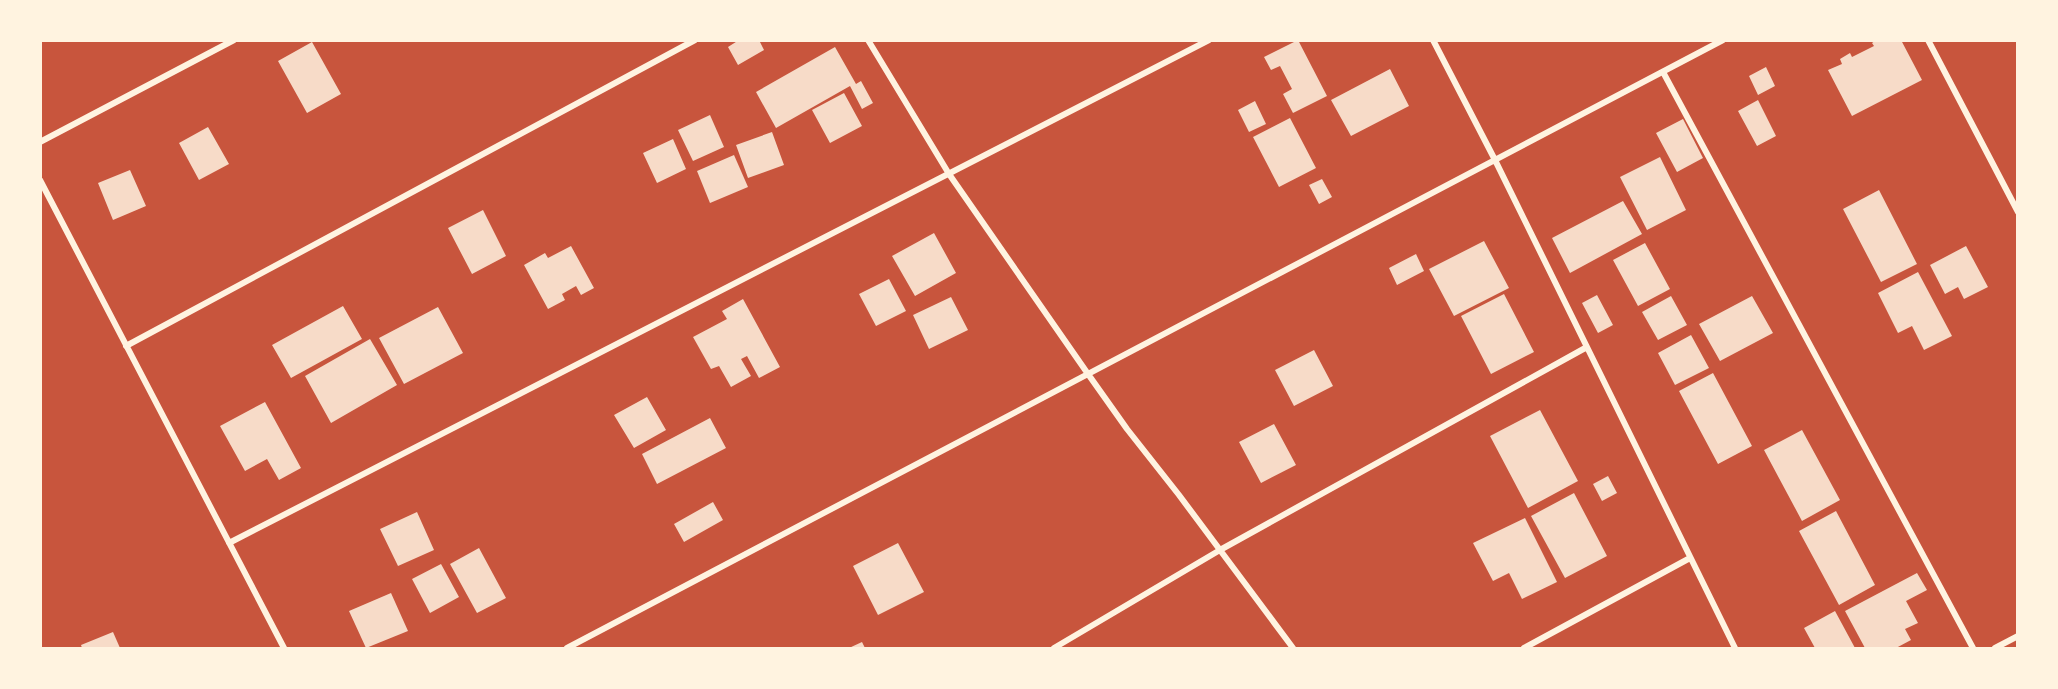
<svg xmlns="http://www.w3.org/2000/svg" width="2058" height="689" viewBox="0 0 2058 689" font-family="'Nunito Sans',sans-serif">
	<rect width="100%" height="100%" fill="#c8553d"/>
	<path fill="#f7dbc8" d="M739,40H759L764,50L738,65L728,47Z
		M1298,40L1327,96L1293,113L1283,94L1292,89L1280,66L1271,70L1264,57Z
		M1876,40H1901L1922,80L1852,116L1828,70L1842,64L1840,59L1850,53L1852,57L1874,46L1872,43Z
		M312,42L341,94L307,113L278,61Z
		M835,47L856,84L861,81L873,103L862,109L850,86L776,128L756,92Z
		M1766,67L1775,86L1758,95L1749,76Z
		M1390,69L1409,106L1351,136L1331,100Z
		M844,93L862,126L830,143L812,110Z
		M1758,100L1776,136L1757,146L1738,111Z
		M1255,101L1266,124L1249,132L1238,110Z
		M710,115L724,147L693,161L678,130Z
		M1290,118L1316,168L1279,187L1253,137Z
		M1683,119L1703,158L1677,172L1656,133Z
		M208,127L229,164L199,180L179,143Z
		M772,132L784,165L748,178L736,145Z
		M673,139L686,169L657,183L643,153Z
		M734,155L748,187L710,203L697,171Z
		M1660,157L1686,210L1647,230L1620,177Z
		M130,170L146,206L113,220L98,183Z
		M1322,179L1332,197L1319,204L1309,185Z
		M1879,190L1917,264L1881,282L1843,209Z
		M1623,201L1642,234L1570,273L1552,238Z
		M483,210L506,256L472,274L448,228Z
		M934,233L956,273L915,296L892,256Z
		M1484,241L1509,288L1454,316L1429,269Z
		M1645,243L1670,289L1638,306L1613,260Z
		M571,246L594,288L581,295L576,286L562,294L565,300L548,309L524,265L545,253L548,258Z
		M1966,246L1988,287L1964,299L1958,287L1945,294L1930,265Z
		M1416,254L1424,271L1397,285L1389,268Z
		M1918,272L1952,336L1924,350L1912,326L1898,333L1878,293Z
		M889,279L906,311L876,326L859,294Z
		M1504,294L1534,352L1491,374L1461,316Z
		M1597,295L1613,325L1598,333L1582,303Z
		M1671,296L1687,325L1658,340L1642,312Z
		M1752,296L1773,333L1720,361L1699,324Z
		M951,297L968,330L929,349L913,315Z
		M743,299L780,367L759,378L747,356L741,359L751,376L731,387L719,366L711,369L693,337L727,319L722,311Z
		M343,306L362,339L291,378L272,345Z
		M438,307L463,353L404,384L379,338Z
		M1691,335L1709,368L1675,385L1658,353Z
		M370,339L397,385L331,423L305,376Z
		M1314,350L1333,386L1294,406L1275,370Z
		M1713,373L1752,446L1718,464L1679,391Z
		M647,397L666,430L634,448L614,415Z
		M265,402L301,468L279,480L267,459L245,471L220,426Z
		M1540,410L1578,481L1528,508L1490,436Z
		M710,418L726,448L657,484L642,454Z
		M1274,424L1296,465L1261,483L1239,442Z
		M1802,430L1840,500L1802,521L1764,450Z
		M1608,476L1617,493L1602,501L1593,484Z
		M1574,493L1607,556L1565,578L1531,516Z
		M713,502L723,520L684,542L674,524Z
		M1836,511L1875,585L1839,605L1799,531Z
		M417,512L434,550L398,566L380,529Z
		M1525,518L1557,582L1522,599L1509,573L1493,581L1473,543Z
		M898,543L924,592L878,615L853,566Z
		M479,548L506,598L477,613L450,564Z
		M441,564L459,597L430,613L412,579Z
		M1917,573L1927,590L1906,601L1918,623L1905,629L1911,640L1896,648H1865L1845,611Z
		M391,593L408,631L366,648L349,611Z
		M1835,611L1855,648H1815L1804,628Z
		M113,632L120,648H82L81,645Z
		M862,642L865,648H849Z"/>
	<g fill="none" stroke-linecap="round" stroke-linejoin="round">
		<path stroke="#fff3e0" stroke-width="6" d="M868,40L949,174L1088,374L1127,429L1179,495L1293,648
			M1433,40L1495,160L1735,648
			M1928,40L2018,212
			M1663,72L1973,648
			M40,142L234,40
			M40,180L284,648
			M126,346L695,40
			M229,543L1209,40
			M567,648L1723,40
			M1054,648L1220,550L1587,347
			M1524,648L1690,558
			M1995,648L2018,636"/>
	</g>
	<rect width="2058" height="689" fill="none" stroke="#fff3e0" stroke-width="84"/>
</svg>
